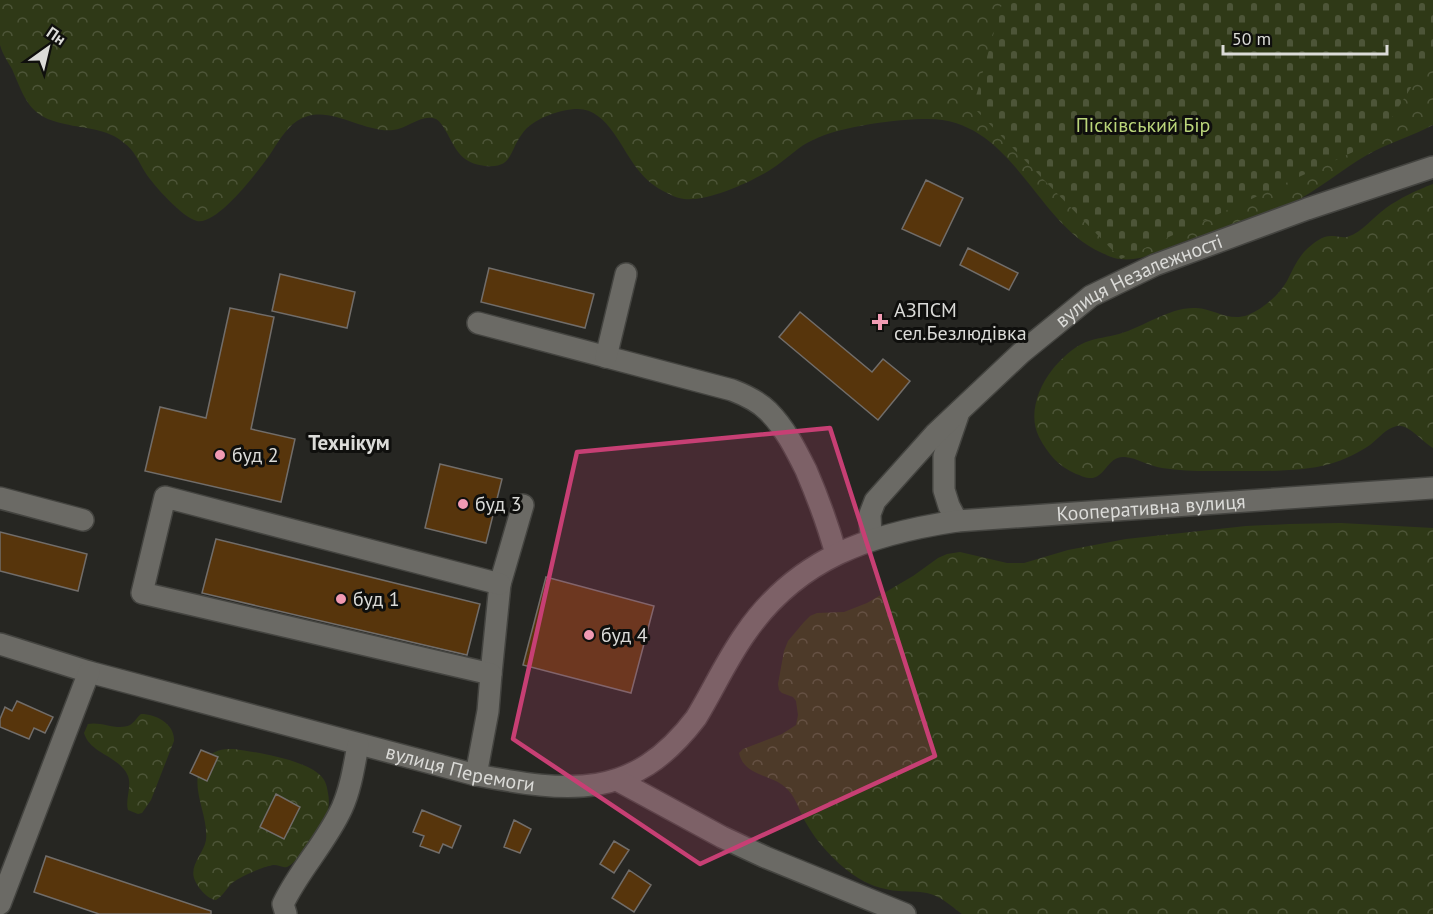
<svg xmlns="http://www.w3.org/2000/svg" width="1433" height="914" viewBox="0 0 1433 914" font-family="'PT Sans',sans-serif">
	<defs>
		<pattern id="forest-crowns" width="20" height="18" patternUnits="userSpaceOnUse" patternTransform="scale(1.5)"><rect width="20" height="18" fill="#2f3917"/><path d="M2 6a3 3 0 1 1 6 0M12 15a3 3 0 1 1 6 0" fill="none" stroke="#4d5538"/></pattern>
		<pattern id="cemetery-stones" width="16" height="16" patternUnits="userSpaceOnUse" patternTransform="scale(1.5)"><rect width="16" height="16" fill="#2f3917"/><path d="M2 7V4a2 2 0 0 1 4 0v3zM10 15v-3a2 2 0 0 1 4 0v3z" fill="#4d5538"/></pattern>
	</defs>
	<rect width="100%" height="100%" fill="#262622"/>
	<path fill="url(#forest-crowns)" d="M0,0H1431L1433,4V125C1412,136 1388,143 1367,155C1341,170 1318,190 1291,204C1256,222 1217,230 1180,243C1161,250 1141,262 1120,259C1112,258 1109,256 1102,253C1035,223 1013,119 928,119C897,119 841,126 813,140C799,146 789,157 776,166C756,180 709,202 684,199C677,198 673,196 667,193C655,187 647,181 639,171C622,151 608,109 578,109C560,109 532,119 522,134C509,151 513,169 485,166C462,163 457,152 447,133C444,128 441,122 436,119C422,113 407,129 393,130C361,133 327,101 297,121C285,129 277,144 269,156C257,172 218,225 197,221C183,218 153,185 145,172C139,162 134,150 124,143C107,128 85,129 65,124C29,117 25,99 12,69C8,62 2,53 0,45C0,35 0,12 0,0Z
		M1433,184V448C1422,442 1409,424 1397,426C1386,428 1378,439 1370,445C1358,453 1344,460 1330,464C1300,472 1266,471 1234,471C1210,471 1186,472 1162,468C1149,466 1137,458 1125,457C1107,455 1106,479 1089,478C1085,478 1080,475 1076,474C1058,466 1048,454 1039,437C1028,415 1038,388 1052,370C1061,359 1073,347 1086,342C1096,338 1108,337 1119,334C1144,327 1169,307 1196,308C1215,309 1228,322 1248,315C1263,309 1279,295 1287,281C1293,269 1298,257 1308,248C1315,242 1323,235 1333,236C1338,236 1342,238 1347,237C1363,232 1373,217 1386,208C1400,198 1417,190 1433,184Z
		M1341,523L1433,528V914H962C951,906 941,896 927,893C918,891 908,892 899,891C882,890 866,884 852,874C835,862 816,841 806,823C799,811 796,796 785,787C770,774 744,776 739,753L743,749L782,734L796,725L798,715L796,701L793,697L782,693L779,690L778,684L784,651L788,641L804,622L810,616L817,613L844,612L867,603L913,576L938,558L947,554L960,552L1007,563H1024L1068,550L1126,539L1246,526L1290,524Z
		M141,714C156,714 175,724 174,741L151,800L142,813L138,814L128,810C125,799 132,787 128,776C120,756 90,754 84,733L88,724C101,721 117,731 130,725C134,723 137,717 141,714Z
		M234,749C256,752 306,760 321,776C326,781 327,787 328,793C331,808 326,820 318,832C311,841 297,863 287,867C282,868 279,865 274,865C272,865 266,867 265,867C254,871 241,876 232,883C226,889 223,896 216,900C207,899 197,887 194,878C190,864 204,853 206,840C209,813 186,784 205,760C213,750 222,749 234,749Z"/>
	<path fill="url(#cemetery-stones)" d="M1003,0H1433V53L1377,141L1121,259L973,107Z"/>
	<path fill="#57350c" stroke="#716d6a" stroke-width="1.5" d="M926,180L963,198L940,246L902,229Z
		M968,248L1018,273L1009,290L960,265Z
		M489,268L594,294L585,328L481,302Z
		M280,274L355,292L347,328L272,311Z
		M230,308L274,317L251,429L295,439L281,502L145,471L160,407L206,418Z
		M800,312L872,372L883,359L910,381L878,420L779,337Z
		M440,464L502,479L486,543L425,528Z
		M0,532L87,554L78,591L0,571Z
		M216,539L480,604L467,655L202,593Z
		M546,577L654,606L631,693L523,665Z
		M17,701L53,717L45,733L34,728L29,739L0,727V719L5,707L12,711Z
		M201,750L218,757L207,781L190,773Z
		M276,794L300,807L284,839L260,827Z
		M422,810L461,826L452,848L443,844L439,853L420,846L424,836L413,832Z
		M514,820L531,829L520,853L504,847Z
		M614,841L629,850L614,873L600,864Z
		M46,856L211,911V914H99L34,892Z
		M629,870L651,885L634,912L612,898Z"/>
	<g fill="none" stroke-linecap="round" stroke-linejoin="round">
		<defs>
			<g id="minor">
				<path d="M478,323L732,390C745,395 758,401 768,411C785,428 795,448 806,470C818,498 828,525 836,554"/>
				<path d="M606,357L626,274"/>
				<path d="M0,498L83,520"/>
				<path d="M957,521L949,506L944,490V456L958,415"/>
				<path id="s1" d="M871,540L870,514L875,501L935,434L1021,353L1091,296L1155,265L1307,209L1433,167"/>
				<path id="s2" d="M0,644L89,672L476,775C569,792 632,802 696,718C713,690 726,661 745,634C797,558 870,534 957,521L1433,488"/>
				<path d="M491,674L500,584L523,505"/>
				<path d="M476,775L488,711L491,674L142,593L165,497L500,584"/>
				<path d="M617,780L722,837L765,857L905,914"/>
				<path d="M0,904L89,672"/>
				<path d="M286,914L283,904C299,870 326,843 342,808C351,788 354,766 358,745"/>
			</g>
		</defs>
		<use href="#minor" stroke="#444440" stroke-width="24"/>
		<use href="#minor" stroke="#6b6a65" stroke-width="21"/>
	</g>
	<path fill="#c73f74" fill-opacity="0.2" stroke="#c73f74" stroke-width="4.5" stroke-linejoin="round" d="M830,428L935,756L700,864L513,739L577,452Z"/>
	<g fill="#f19ab3" stroke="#0f0f0d" stroke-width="2">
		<path d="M877 313h6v6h6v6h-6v6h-6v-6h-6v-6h6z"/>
		<circle cx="220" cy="455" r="6"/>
		<circle cx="463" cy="504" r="6"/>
		<circle cx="341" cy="599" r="6"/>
		<circle cx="589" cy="635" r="6"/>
	</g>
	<g text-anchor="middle" stroke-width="6" stroke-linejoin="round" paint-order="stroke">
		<g font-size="20" fill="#bbd67b" stroke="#0f0f0d">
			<text x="1143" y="132">Пісківський Бір</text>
		</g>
		<g font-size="20" fill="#dbdbd8" stroke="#0f0f0d">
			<text dy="7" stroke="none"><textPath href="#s1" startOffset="388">вулиця Незалежності</textPath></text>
			<text dy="7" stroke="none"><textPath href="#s2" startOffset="1278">Кооперативна вулиця</textPath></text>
			<text dy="7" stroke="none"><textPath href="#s2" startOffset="477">вулиця Перемоги</textPath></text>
		</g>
		<g font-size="20" fill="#dbdbd8" stroke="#0f0f0d" text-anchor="start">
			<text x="894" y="317">АЗПСМ<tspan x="894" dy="23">сел.Безлюдівка</tspan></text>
			<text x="232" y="462">буд 2</text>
			<text x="475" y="511">буд 3</text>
			<text x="353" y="606">буд 1</text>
			<text x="601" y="642">буд 4</text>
		</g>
		<g font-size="21" font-weight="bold" fill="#dbdbd8" stroke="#0f0f0d">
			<text x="349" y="450">Технікум</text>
		</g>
	</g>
	<g transform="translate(48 48) rotate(34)" stroke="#0f0f0d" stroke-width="4.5" paint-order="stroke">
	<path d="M0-4.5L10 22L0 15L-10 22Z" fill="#dbdbd8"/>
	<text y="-9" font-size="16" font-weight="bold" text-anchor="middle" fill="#dbdbd8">Пн</text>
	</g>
	<path d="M1223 45v9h164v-9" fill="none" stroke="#dbdbd8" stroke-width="3"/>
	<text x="1232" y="45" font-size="18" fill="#dbdbd8" stroke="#0f0f0d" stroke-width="4.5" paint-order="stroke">50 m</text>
</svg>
